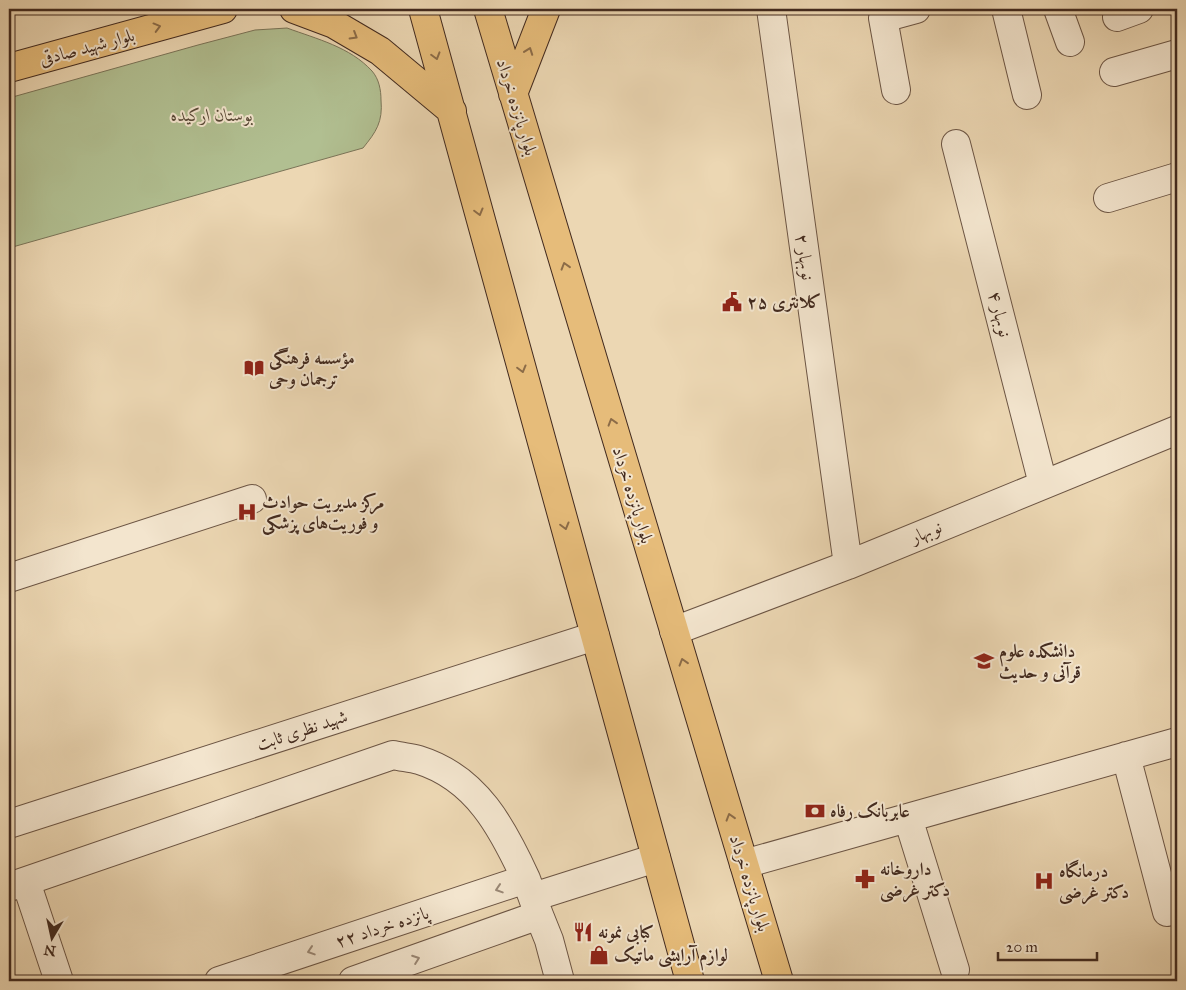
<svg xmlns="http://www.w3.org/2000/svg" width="1186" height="990" viewBox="0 0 1186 990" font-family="'IM FELL Great Primer',Amiri,serif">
	<rect width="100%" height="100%" fill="#ecd7b3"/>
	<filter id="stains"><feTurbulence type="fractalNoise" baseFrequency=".004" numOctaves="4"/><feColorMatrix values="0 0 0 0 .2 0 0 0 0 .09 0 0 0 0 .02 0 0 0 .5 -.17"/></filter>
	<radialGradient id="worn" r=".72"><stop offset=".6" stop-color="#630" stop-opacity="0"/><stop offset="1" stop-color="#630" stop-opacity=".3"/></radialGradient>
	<path fill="#b1bf91" stroke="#7a7458" d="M287,28C317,39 350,47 372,71C379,79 381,90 381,100C383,122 376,132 363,148L9,248V98L198,45L255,30Z"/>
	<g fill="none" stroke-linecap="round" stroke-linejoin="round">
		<defs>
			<path id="minor" d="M771,9L848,565
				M1006,9L1027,95
				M1058,9L1070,42
				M1117,17L1139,9
				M1114,72L1177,54
				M896,90L883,18L916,9
				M956,144L1043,484
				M1108,198L1177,177
				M9,578L252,499
				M674,631L848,565L1177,430
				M1126,756L1167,912
				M908,818L955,970
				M9,824L595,636
				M744,864L1177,742
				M26,882L59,981
				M9,887L393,755C402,757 411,758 419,760C477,778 503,829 526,879
				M533,897L656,858
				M539,915L549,940L560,981
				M219,981L526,879L539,915L353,981"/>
			<path id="major" d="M294,9L334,24L380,51L452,111
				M423,9L690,981
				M488,9L779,981
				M9,68L223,9
				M513,94L546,9"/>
		</defs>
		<use href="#minor" stroke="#6c5544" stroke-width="30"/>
		<use href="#major" stroke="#422a1f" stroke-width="30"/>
		<use href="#minor" stroke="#f3e5ce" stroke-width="28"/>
		<use href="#major" stroke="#e6bc7a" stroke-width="28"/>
	</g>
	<defs><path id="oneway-chevron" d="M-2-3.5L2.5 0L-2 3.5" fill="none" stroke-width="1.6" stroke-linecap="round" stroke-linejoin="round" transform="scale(1.25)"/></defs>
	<g stroke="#8c6c48">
		<use href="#oneway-chevron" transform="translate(157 27) rotate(-15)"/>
		<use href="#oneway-chevron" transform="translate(354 36) rotate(31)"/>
		<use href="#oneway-chevron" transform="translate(529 51) rotate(-70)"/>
		<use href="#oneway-chevron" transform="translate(436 56) rotate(74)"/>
		<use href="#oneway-chevron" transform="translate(479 212) rotate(75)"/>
		<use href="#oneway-chevron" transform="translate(565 266) rotate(-107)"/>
		<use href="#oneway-chevron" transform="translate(522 369) rotate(75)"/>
		<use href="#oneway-chevron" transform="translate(612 422) rotate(-107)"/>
		<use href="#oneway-chevron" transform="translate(565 526) rotate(75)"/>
		<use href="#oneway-chevron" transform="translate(683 662) rotate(-107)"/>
		<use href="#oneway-chevron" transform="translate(730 817) rotate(-107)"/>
	</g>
	<g stroke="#9a8876">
		<use href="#oneway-chevron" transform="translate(499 889) rotate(162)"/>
		<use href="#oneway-chevron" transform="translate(311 951) rotate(162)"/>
		<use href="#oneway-chevron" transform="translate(416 959) rotate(-20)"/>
	</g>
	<defs>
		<symbol id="civic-bare" viewBox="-9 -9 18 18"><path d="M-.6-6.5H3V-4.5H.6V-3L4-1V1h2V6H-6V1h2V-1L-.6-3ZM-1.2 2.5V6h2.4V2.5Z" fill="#8f2418" stroke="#f3e5ce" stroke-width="2.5" paint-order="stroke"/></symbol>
		<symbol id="library-bare" viewBox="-9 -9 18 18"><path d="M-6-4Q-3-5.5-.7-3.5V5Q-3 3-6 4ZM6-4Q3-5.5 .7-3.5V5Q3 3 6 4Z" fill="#8f2418" stroke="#f3e5ce" stroke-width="2.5" paint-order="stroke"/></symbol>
		<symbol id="hospital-bare" viewBox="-9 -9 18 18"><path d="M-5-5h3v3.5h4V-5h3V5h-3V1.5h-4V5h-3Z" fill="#8f2418" stroke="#f3e5ce" stroke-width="2.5" paint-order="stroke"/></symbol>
		<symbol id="university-bare" viewBox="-9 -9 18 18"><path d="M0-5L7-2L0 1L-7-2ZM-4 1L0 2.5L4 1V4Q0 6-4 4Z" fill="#8f2418" stroke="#f3e5ce" stroke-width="2.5" paint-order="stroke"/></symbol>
		<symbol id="bank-bare" viewBox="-9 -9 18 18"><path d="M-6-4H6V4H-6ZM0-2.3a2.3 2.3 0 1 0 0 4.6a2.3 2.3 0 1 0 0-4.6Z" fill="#8f2418" stroke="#f3e5ce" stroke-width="2.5" paint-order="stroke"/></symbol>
		<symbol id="pharmacy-bare" viewBox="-9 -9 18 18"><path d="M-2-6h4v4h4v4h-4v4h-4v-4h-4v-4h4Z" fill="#8f2418" stroke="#f3e5ce" stroke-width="2.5" paint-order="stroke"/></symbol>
		<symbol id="restaurant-bare" viewBox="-9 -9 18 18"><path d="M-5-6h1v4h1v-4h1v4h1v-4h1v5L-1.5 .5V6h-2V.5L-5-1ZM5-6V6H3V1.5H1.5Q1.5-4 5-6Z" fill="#8f2418" stroke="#f3e5ce" stroke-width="2.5" paint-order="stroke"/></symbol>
		<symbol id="shop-bare" viewBox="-9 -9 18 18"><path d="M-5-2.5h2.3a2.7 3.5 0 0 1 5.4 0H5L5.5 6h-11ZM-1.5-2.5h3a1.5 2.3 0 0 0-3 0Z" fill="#8f2418" stroke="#f3e5ce" stroke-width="2.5" paint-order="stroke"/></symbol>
	</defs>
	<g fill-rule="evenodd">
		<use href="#civic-bare" x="718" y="288" width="28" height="28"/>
		<use href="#library-bare" x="240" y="354" width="28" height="28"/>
		<use href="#hospital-bare" x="233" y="498" width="28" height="28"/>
		<use href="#university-bare" x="970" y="647" width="28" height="28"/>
		<use href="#bank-bare" x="801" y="797" width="28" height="28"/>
		<use href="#pharmacy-bare" x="851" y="865" width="28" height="28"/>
		<use href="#hospital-bare" x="1030" y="867" width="28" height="28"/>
		<use href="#restaurant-bare" x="569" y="918" width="28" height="28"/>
		<use href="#shop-bare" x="585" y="941" width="28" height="28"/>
	</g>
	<g text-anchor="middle" stroke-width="4" stroke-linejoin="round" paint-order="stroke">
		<g font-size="18" fill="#422a1f" stroke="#f3e5ce">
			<text transform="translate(87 47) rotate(-15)" y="6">بلوار شهید صادقی</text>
			<text transform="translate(517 107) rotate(73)" y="6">بلوار پانزده خرداد</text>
			<text transform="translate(805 257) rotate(82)" y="6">نوبهار ۲</text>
			<text transform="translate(1000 314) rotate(76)" y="6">نوبهار ۴</text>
			<text transform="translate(633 495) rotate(73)" y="6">بلوار پانزده خرداد</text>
			<text transform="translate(926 532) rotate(-23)" y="6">نوبهار</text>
			<text transform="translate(302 730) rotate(-18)" y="6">شهید نظری ثابت</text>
			<text transform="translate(750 883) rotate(73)" y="6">بلوار پانزده خرداد</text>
			<text transform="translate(382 927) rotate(-18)" y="6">پانزده خرداد ۲۲</text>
		</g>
		<g font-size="18" font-style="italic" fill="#584836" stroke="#f3e5ce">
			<text x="212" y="121">بوستان ارکیده</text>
		</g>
		<g font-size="18" font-weight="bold" fill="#422a1f" stroke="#f3e5ce" text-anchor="start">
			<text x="747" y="308">کلانتری ۲۵</text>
			<text x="269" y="364">مؤسسه فرهنگی<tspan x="269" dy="21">ترجمان وحی</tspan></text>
			<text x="262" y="508">مرکز مدیریت حوادث<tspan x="262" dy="21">و فوریت‌های پزشکی</tspan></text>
			<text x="999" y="657">دانشکده علوم<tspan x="999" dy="21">قرآنی و حدیث</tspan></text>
			<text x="830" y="817">عابربانک رفاه</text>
			<text x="880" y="875">داروخانه<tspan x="880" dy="21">دکتر غرضی</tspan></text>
			<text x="1059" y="877">درمانگاه<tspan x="1059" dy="21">دکتر غرضی</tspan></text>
			<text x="598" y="938">کبابی نمونه</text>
			<text x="614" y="961">لوازم آرایشی ماتیک</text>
		</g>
	</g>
	<rect width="1186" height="990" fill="none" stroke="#ecd7b3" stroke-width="30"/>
	<rect x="10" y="10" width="1166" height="970" fill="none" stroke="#422a1f" stroke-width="2.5"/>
	<rect x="15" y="15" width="1156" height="960" fill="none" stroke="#422a1f"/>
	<g transform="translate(52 938) rotate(189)" stroke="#f3e5ce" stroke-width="4" paint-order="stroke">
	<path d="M0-4L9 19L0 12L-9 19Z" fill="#422a1f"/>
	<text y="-8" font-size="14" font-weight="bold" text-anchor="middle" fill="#422a1f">N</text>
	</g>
	<path d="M998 952v8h99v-8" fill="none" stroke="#422a1f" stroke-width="2.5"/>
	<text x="1006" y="952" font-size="15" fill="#422a1f" stroke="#f3e5ce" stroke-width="4" paint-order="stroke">20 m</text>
	<rect width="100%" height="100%" filter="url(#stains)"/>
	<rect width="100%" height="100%" fill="url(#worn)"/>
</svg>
